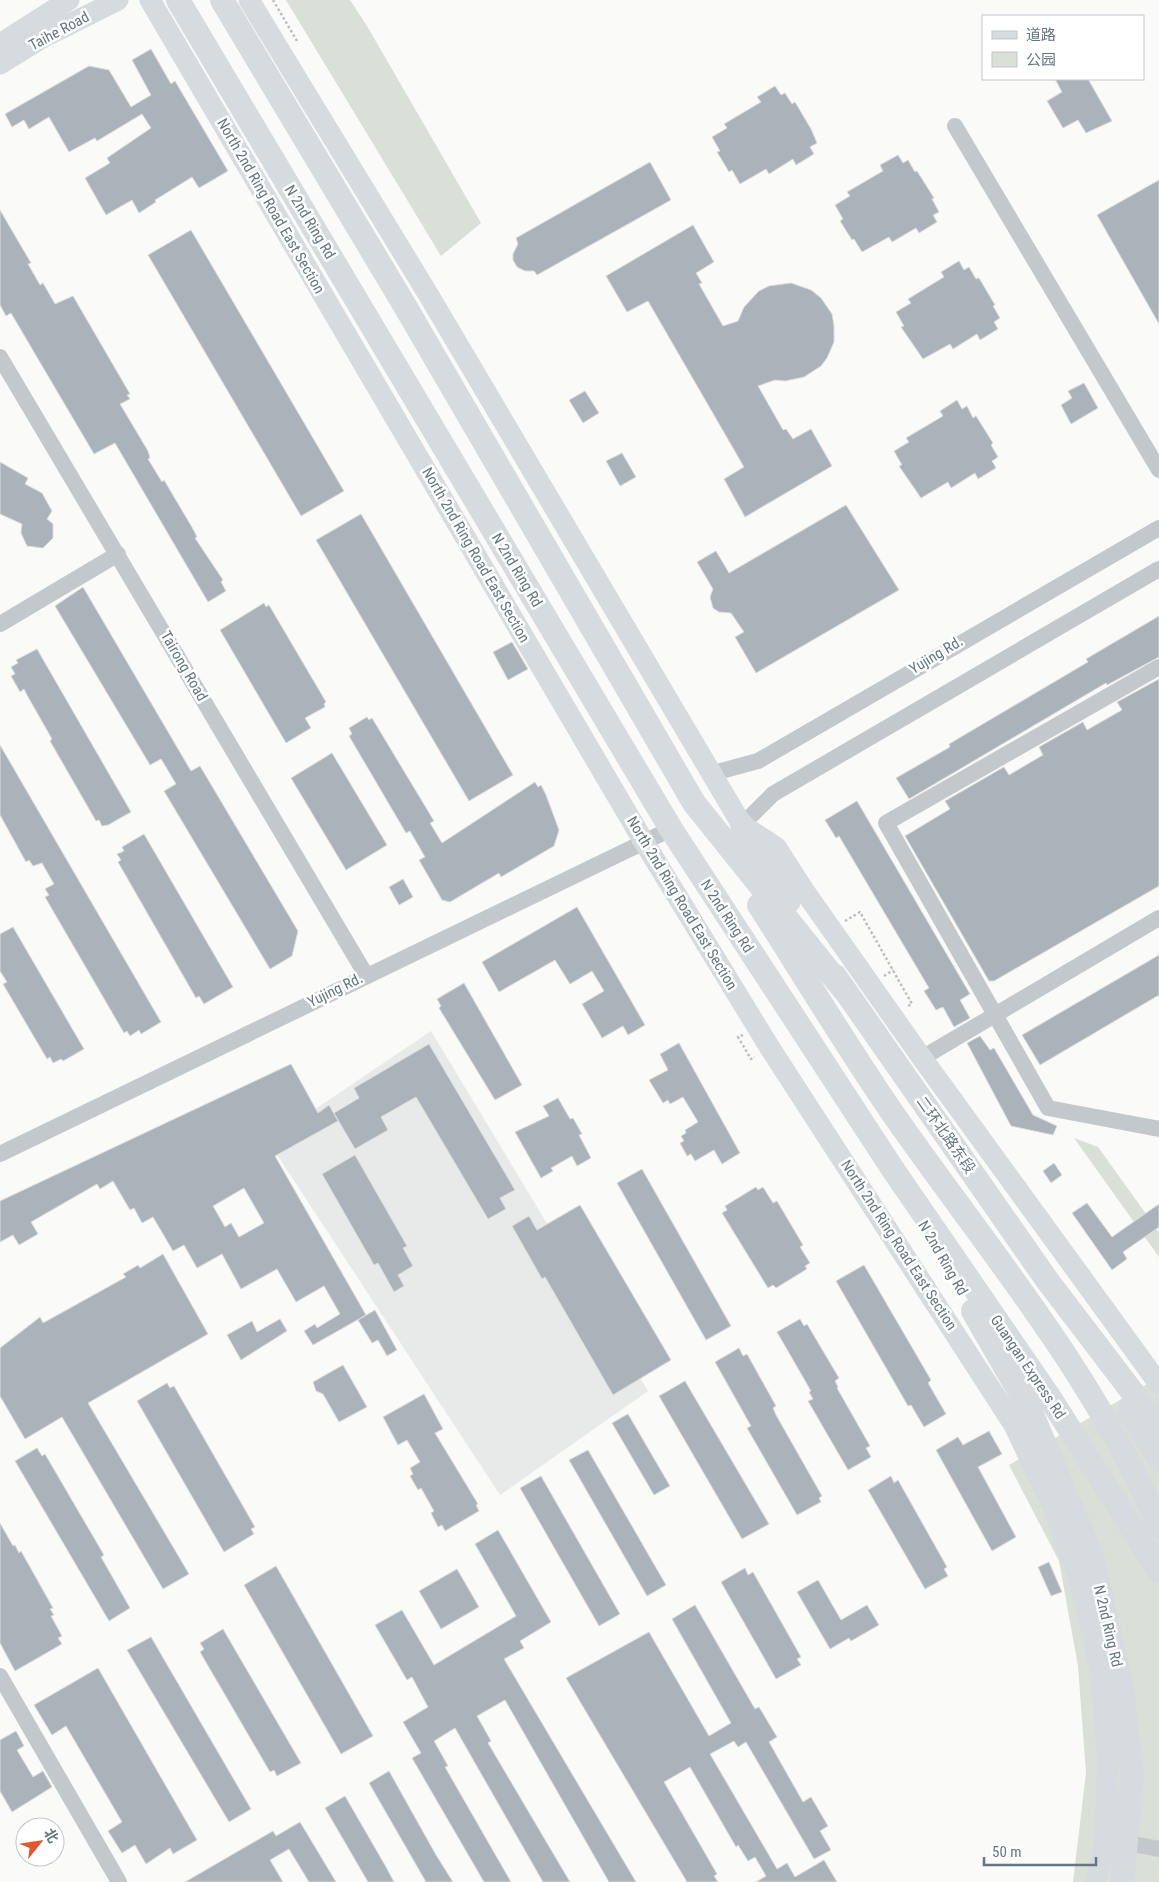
<svg xmlns="http://www.w3.org/2000/svg" width="1159" height="1882" viewBox="0 0 1159 1882" font-family="'Roboto Condensed','Noto Sans SC',sans-serif">
	<rect width="100%" height="100%" fill="#fafaf8"/>
	<path fill="#e8e9e9" d="M431,1031L648,1391L500,1495L268,1141Z"/>
	<path fill="#dadfd7" d="M286,0H350L367,26L481,223L441,256Z
		M1074,1138L1098,1147L1159,1232V1257Z
		M1159,1377V1882H1073L1086,1773L1078,1666L1059,1561L1009,1465Z"/>
	<path fill="#aab3b9" stroke="#dcdcda" fill-rule="evenodd" d="M151,49L171,84L175,81L228,171L199,188L192,177L155,200L156,202L139,213L132,200L106,215L85,178L110,163L107,158L151,128L142,114L97,141L95,138L69,152L49,117L29,129L24,120L12,127L5,114L89,66L109,70L131,107L151,95L132,60Z
		M1055,79H1088L1112,121L1086,133L1078,120L1063,128L1047,101L1062,92Z
		M775,86L781,95L785,93L792,104L795,102L811,129L817,143L810,147L814,154L796,165L793,159L769,174L766,169L740,184L732,170L729,172L717,152L720,151L712,137L727,128L724,124L761,102L757,97Z
		M898,155L903,163L908,160L915,172L917,171L934,198L932,199L939,212L933,215L937,222L919,233L916,228L892,242L889,237L862,252L854,239L852,240L840,221L843,219L835,205L850,196L847,192L883,171L880,165Z
		M650,162L671,200L537,275L534,271H525L517,267L513,260V254L518,244L516,238Z
		M1159,180V324L1097,215Z
		M0,210L31,263L28,264L40,285L43,283L55,304L73,296L130,394L127,395L130,399L120,404L148,451L150,458L148,459L162,482L164,480L193,529L197,537L195,538L223,580L221,582L226,591L208,602L115,443L94,454L11,313L6,316L0,305Z
		M693,225L714,262L696,273L702,283L699,284L723,326L738,321L744,307L759,291L769,286L791,283L811,290L821,298L832,314L834,326V342L827,358L821,366L804,377L785,381L775,380L758,386L783,430L786,429L793,439L811,429L832,466L745,517L724,479L744,467L648,301L627,312L606,276Z
		M191,230L344,491L301,516L148,255Z
		M959,261L964,270L969,267L976,279L979,278L995,305L993,306L1000,318L994,322L998,329L980,340L977,334L953,349L950,344L923,359L901,327L904,326L896,312L911,303L908,299L944,277L941,272Z
		M1084,383L1098,408L1071,424L1061,405L1072,398L1068,391Z
		M585,391L599,413L583,423L569,400Z
		M957,400L962,409L967,406L973,418L976,416L993,443L991,445L998,457L992,461L996,468L978,479L975,473L951,488L948,482L921,498L899,466L902,465L894,451L909,442L906,438L943,416L940,411Z
		M622,453L636,477L620,486L606,461Z
		M0,462L28,478L25,484L42,493L52,511L47,519L53,524V538L43,548L27,546L21,533L22,524L0,514Z
		M846,505L899,590L756,673L735,637L744,632L731,613L719,612L713,608L710,597L713,589L697,562L716,551L729,573Z
		M361,514L513,775L469,801L316,540Z
		M83,587L191,771L200,766L298,931L292,956L270,969L164,791L176,784L163,762L161,759L150,765L55,606Z
		M264,603L266,607L269,605L326,702L324,704L325,707L305,718L311,728L286,743L220,630Z
		M1159,616V657L1107,685L1106,683L909,799L896,778L950,747L949,744L1088,662L1086,659Z
		M512,642L528,669L508,680L493,652Z
		M37,649L131,812L108,825L102,826L99,820L96,821L50,741L52,739L27,695L24,689L20,692L11,676L15,674L11,667L18,663L16,660Z
		M1159,679V886L994,981H989L905,836L950,809L945,801L1004,767L1009,775L1043,755L1039,747L1083,722L1087,730L1122,710L1117,702Z
		M367,717L369,720L372,718L434,821L430,823L442,843L535,782L538,787L541,785L546,795L559,830L554,846L501,877L499,873L450,902L442,900L419,860L425,857L410,831L406,833L349,736L352,734L349,728Z
		M0,745L161,1022L141,1034L139,1030L130,1036L127,1031L124,1033L45,897L49,895L45,889L54,884L42,863L33,866L29,860L26,862L0,815Z
		M332,753L387,845L346,870L291,778Z
		M857,801L970,994L960,1000L970,1018L954,1027L943,1007L936,1010L924,991L929,988L839,836L836,838L825,820Z
		M144,834L233,987L204,1004L199,996L196,998L118,862L121,860L117,854L124,851L122,847Z
		M403,879L413,897L399,905L389,887Z
		M577,907L645,1025L628,1035L623,1026L602,1038L582,1004L604,991L592,971L570,984L555,960L499,992L482,962Z
		M13,927L84,1049L63,1061L61,1059L53,1063L50,1057L47,1059L3,984L7,982L0,971V934Z
		M1159,955V995L1040,1065L1022,1035Z
		M464,983L522,1085L495,1100L439,1008L441,1006L437,999Z
		M980,1036L990,1050L994,1048L1033,1115L1057,1126L1053,1135L1011,1126L967,1043Z
		M679,1043L740,1153L722,1164L714,1150L695,1161L691,1154L687,1156L680,1143L684,1141L681,1136L686,1133L685,1130L698,1122L683,1097L670,1104L668,1100L663,1103L649,1080L668,1070L660,1054Z
		M429,1044L515,1190L500,1198L506,1209L488,1219L416,1097L381,1117L388,1130L355,1149L334,1113L359,1098L354,1088Z
		M291,1064L318,1113L329,1105L338,1121L275,1156L366,1315L313,1345L304,1331L315,1324L317,1328L340,1314L324,1286L296,1302L277,1269L241,1289L222,1254L197,1268L184,1245L173,1251L153,1217L142,1223L134,1208L130,1210L113,1181L100,1189L97,1184L31,1222L38,1234L19,1245L13,1235L0,1242V1201ZM244,1188L264,1223L239,1237L231,1223L225,1227L213,1206Z
		M558,1098L570,1119L573,1118L582,1134L579,1135L591,1158L577,1166L572,1156L551,1168L553,1171L541,1178L515,1132L549,1116L543,1106Z
		M355,1155L407,1246L403,1248L413,1266L398,1275L404,1286L394,1292L378,1263L374,1265L322,1174Z
		M1054,1163L1062,1175L1051,1183L1043,1171Z
		M642,1169L731,1326L706,1340L617,1183Z
		M756,1187L758,1190L763,1187L773,1203L777,1201L803,1245L800,1247L810,1263L805,1266L807,1269L776,1288L773,1285L768,1288L722,1213L727,1210L725,1206Z
		M1087,1203L1112,1237L1159,1204V1227L1123,1252L1127,1259L1112,1270L1072,1213Z
		M580,1205L671,1360L613,1395L545,1277L542,1279L512,1226L529,1216L537,1230Z
		M163,1254L208,1334L88,1403L189,1574L163,1589L62,1417L25,1439L0,1396V1348L40,1317L43,1323L126,1277L123,1274L138,1265L140,1268Z
		M864,1265L931,1380L928,1383L946,1414L924,1427L911,1405L908,1406L836,1281Z
		M375,1310L397,1350L387,1356L378,1340L372,1343L358,1320Z
		M280,1319L287,1331L241,1360L227,1335L252,1321L257,1332Z
		M800,1319L804,1326L807,1324L839,1378L835,1381L838,1387L837,1388L870,1446L866,1448L871,1457L848,1470L808,1401L813,1399L809,1392L811,1391L777,1332Z
		M739,1348L743,1356L747,1354L776,1406L773,1408L776,1415L822,1496L819,1498L821,1502L797,1515L747,1428L751,1426L715,1362Z
		M343,1365L367,1407L339,1422L323,1394L316,1391L313,1382Z
		M685,1381L769,1524L742,1539L659,1396Z
		M167,1383L170,1388L174,1386L255,1527L251,1529L254,1534L224,1552L137,1401Z
		M424,1394L443,1429L435,1433L478,1504L476,1505L479,1511L445,1531L442,1525L438,1527L431,1513L434,1511L421,1488L418,1490L410,1476L413,1474L410,1468L420,1462L407,1440L398,1445L383,1417Z
		M628,1414L670,1486L654,1495L612,1423Z
		M989,1431L1002,1454L978,1467L1016,1537L992,1551L936,1450L958,1437L963,1445Z
		M37,1448L42,1456L45,1454L73,1502L104,1555L101,1557L130,1608L109,1621L15,1461Z
		M588,1450L666,1585L647,1596L569,1460Z
		M541,1476L620,1614L599,1626L520,1488Z
		M891,1476L894,1483L898,1480L947,1567L944,1569L948,1576L925,1589L868,1490Z
		M0,1523L13,1546L15,1545L19,1553L21,1551L53,1608L50,1609L54,1615L51,1616L62,1636L58,1638L62,1644L15,1671L0,1643Z
		M498,1530L551,1622L520,1641L524,1648L504,1659L636,1882H609L505,1700L477,1716L491,1741L488,1743L570,1882H543L455,1728L434,1741L448,1766L445,1767L511,1882H484L412,1758L421,1753L403,1722L428,1707L412,1677L407,1680L375,1625L402,1610L434,1665L516,1616L475,1544Z
		M1049,1562L1062,1592L1051,1596L1038,1567Z
		M276,1566L373,1736L341,1754L244,1585Z
		M745,1568L748,1575L753,1572L801,1657L797,1659L801,1665L776,1679L721,1582Z
		M457,1569L479,1607L441,1629L419,1591Z
		M818,1580L841,1620L867,1605L879,1625L851,1641L849,1638L830,1649L797,1592Z
		M695,1605L755,1709L759,1707L777,1737L769,1742L803,1802L811,1797L828,1826L820,1831L831,1850L814,1859L746,1742L738,1747L734,1741L710,1754L777,1869L787,1863L795,1877L824,1860L837,1882H756L766,1876L755,1857L748,1861L738,1845L736,1847L690,1767L664,1782L717,1874L714,1876L718,1882H687L566,1678L649,1632L709,1736L731,1723L672,1619Z
		M223,1629L301,1763L277,1776L274,1770L270,1772L200,1652L204,1649L200,1643Z
		M151,1637L251,1809L229,1822L127,1650Z
		M98,1668L197,1840L173,1854L170,1848L146,1864L135,1845L122,1853L108,1831L122,1822L66,1726L52,1735L34,1705Z
		M16,1731L24,1746L17,1750L33,1777L43,1771L52,1787L12,1812L0,1791V1740Z
		M389,1771L436,1855L453,1882H426L369,1783Z
		M345,1796L386,1867L394,1882H368L325,1808Z
		M300,1822L336,1882H309L289,1849L270,1860L283,1882H185L273,1831L276,1836Z"/>
	<g fill="none" stroke-linecap="round" stroke-linejoin="round">
		<path stroke="#bbbfc2" stroke-width="2.5" stroke-dasharray="2.5 2.5" stroke-linecap="butt" d="M273,0L297,41
			M845,921L860,912L912,1004L908,1006
			M884,976L893,970
			M743,1035L738,1037L751,1059L755,1057"/>
		<path stroke="#c3c8cc" stroke-width="16" d="M955,126L1159,470
			M0,357L366,975
			M0,624L118,554
			M1159,667L886,823L1048,1108L1159,1129
			M710,774L758,761L1159,528
			M742,825L773,794L1159,569
			M922,1058L1159,918
			M0,1154L671,829
			M0,1676L119,1882
			M1117,1841L1159,1849"/>
		<path stroke="#d6dbdf" stroke-width="21" d="M150,0L644,842L770,1048L1014,1425L1052,1505L1079,1579L1100,1668L1108,1760L1105,1838L1096,1882
			M249,0L428,294L742,825L776,847L803,889L922,1058L1159,1384
			M0,44L69,0
			M0,64L42,38L118,0"/>
		<path stroke="#d6dbdf" stroke-width="24" d="M178,0L671,829L892,1168L1050,1398L1159,1571
			M222,0L405,306L694,803L844,990
			M742,825L789,901
			M759,905C802,972 844,1042 889,1108C983,1244 1095,1373 1159,1527
			M835,976L1047,1280L1159,1427
			M973,1311L1031,1412L1092,1556L1122,1689L1132,1777L1122,1882
			M1129,1411L1159,1458"/>
	</g>
	<g text-anchor="middle" stroke-width="5" stroke-linejoin="round" paint-order="stroke">
		<g font-size="15" fill="#657683" stroke="#fff">
			<text transform="translate(59 31) rotate(-28)" y="5">Taihe Road</text>
			<text transform="translate(271 206) rotate(60)" y="5">North 2nd Ring Road East Section</text>
			<text transform="translate(310 222) rotate(59)" y="5">N 2nd Ring Rd</text>
			<text transform="translate(476 555) rotate(60)" y="5">North 2nd Ring Road East Section</text>
			<text transform="translate(517 570) rotate(59)" y="5">N 2nd Ring Rd</text>
			<text transform="translate(936 655) rotate(-31)" y="5">Yujing Rd.</text>
			<text transform="translate(184 666) rotate(60)" y="5">Tairong Road</text>
			<text transform="translate(682 903) rotate(59)" y="5">North 2nd Ring Road East Section</text>
			<text transform="translate(727 916) rotate(57)" y="5">N 2nd Ring Rd</text>
			<text transform="translate(335 990) rotate(-26)" y="5">Yujing Rd.</text>
			<text transform="translate(946 1135) rotate(55)" y="5">二环北路东段</text>
			<text transform="translate(899 1245) rotate(57)" y="5">North 2nd Ring Road East Section</text>
			<text transform="translate(943 1258) rotate(60)" y="5">N 2nd Ring Rd</text>
			<text transform="translate(1028 1367) rotate(56)" y="5">Guangan Express Rd</text>
			<text transform="translate(1108 1626) rotate(77)" y="5">N 2nd Ring Rd</text>
		</g>
	</g>
	<rect x="982" y="15" width="162" height="65" fill="#ffffff" stroke="#c1c8cd"/>
	<rect x="992" y="31" width="25" height="8" fill="#d6dbdf" stroke="#c1c8cd"/>
	<text x="1026" y="40" font-size="15" fill="#657683">道路</text>
	<rect x="992" y="52" width="25" height="15" fill="#dadfd7" stroke="#c1c8cd"/>
	<text x="1026" y="65" font-size="15" fill="#657683">公园</text>
	<g transform="translate(40 1842) rotate(60)"><circle r="24" fill="#ffffff" stroke="#c1c8cd"/>
	<path d="M0-4L9 19L0 12L-9 19Z" fill="#e4572e"/>
	<text y="-8" font-size="14" font-weight="bold" text-anchor="middle" fill="#657683">北</text>
	</g>
	<path d="M984 1857v8h112v-8" fill="none" stroke="#657683" stroke-width="2.5"/>
	<text x="992" y="1857" font-size="15" fill="#657683" stroke="#ffffff" stroke-width="4" paint-order="stroke">50 m</text>
</svg>
